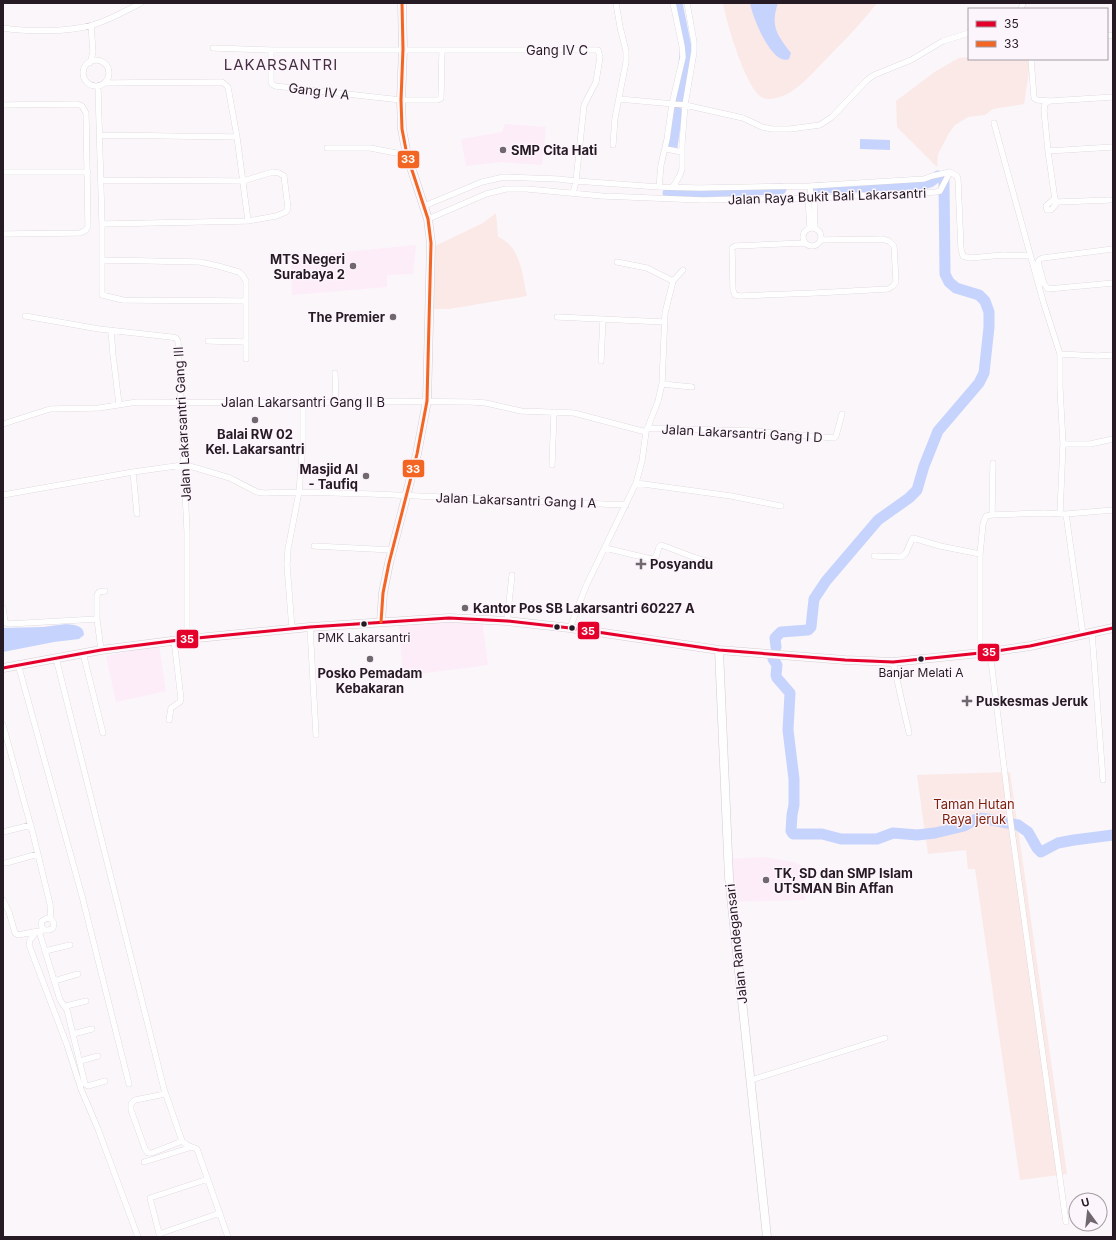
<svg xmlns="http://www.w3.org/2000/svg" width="1116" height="1240" viewBox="0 0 1116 1240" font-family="Inter,sans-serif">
	<rect width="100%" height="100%" fill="#fbf6fa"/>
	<path fill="#fcedf9" d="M505,124L546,127L542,165L503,162L466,166L461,139L502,132Z
		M416,245L413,274L387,275V287L292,295L291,257Z
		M482,620L488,665L403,676L399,623Z
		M159,645L166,691L116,702L106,656Z
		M765,857L793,862L803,866L805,900L730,902L728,859Z"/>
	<path fill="#fae9e7" d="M723,3H877C863,21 848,37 832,53C819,66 807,81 792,91C785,96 771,101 763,98C746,90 726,21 723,3Z
		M969,57V59H1031L1024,104L993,109L985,115L968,117L955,125L949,133L938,154L937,167L897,127L896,101L936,71L959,58Z
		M496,213L498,237C521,246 522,275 527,296L449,309H432L433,247L483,223Z
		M1010,772L1067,1174L1020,1180L975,869H968L966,850L928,854L917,775Z"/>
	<path fill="#c6d4fd" d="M750,3H778C770,26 777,35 791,53L789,59C772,67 752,16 750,3Z
		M860,139L890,140V150L860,149Z
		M66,624C74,625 84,625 84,635L79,639L54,642L3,652V628L43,627Z"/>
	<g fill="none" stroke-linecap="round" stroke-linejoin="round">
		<path stroke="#c6d4fd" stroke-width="11" d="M677,3L686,47L680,97
			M672,147L677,112
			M818,188L920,185L930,182L938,176
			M668,193L781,189
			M776,647L775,638L781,632L808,630L811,627L814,599L826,581L878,520L909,498L917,490L924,466L938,431L979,383L984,373L989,327V312L985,301L979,295L956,288L949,282L945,274L944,180
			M773,655V659L777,665L776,675L777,678L790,693L788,730L794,779V805L792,815L791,831L793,834H822L841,839H877L893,833L917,835L935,833L964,826L978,818L987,819L1018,825L1028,832L1037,848L1041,852L1058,843L1074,840L1113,835"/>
		<defs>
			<path id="street" d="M1021,9L1023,3
				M3,28C28,32 68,32 93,25C110,20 125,11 141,3
				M1107,36L1113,35
				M213,48L271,50H598L600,57L596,82L584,105L576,181L573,193
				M271,50V82L272,84L275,86L401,100H438L441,98L442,51
				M1031,59L1034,98L1037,100L1050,101
				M83 73a13 13 0 1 1 26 0a13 13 0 1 1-26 0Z
				M90,63L93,52L91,25
				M98,86L102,224V295L123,300L245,301
				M619,99L685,105L743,118L762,127L772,129H790L820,125L832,117L867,80L874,75L911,60L943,41L969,33
				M3,105L77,104L82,106L86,113L88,226L86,230L80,233L3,234
				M994,123L1043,301L1060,354V388L1063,444L1060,514
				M100,135L237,137
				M613,145L615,118L626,62V51L620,27L616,3
				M327,148H370L407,155
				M666,149L682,152
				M1048,151L1113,147
				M3,172H88
				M101,180L243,181L273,172L279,173L284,176L288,208L286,212L276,216L248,221
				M810,186L811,198
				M659,187L661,165L667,139L672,104L683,57L682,46L673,3
				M673,187L680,175L682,169V144L685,105L694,52V42L687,3
				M808,198L810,228
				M814,198L815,229
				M1055,198L1046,206L1047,210H1051L1058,202
				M1110,200L1058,202L1055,200L1048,151L1044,110L1045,104L1050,101L1113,97
				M424,206L482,182L504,177L558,179L576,181L659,187L699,188L810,186L924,179L932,176L950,172L957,176L958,180L961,249L963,256L970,258L1003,255L1031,256
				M428,219L486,194L506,189H527L602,196L702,200L814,198L936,192L940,191L950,172
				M102,224L248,221L237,137L228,87L222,82L104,83
				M803 237a9 9 0 1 1 18 0a9 9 0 1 1-18 0Z
				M805,243L735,246L732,248L733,290L735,295L740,296L815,293L888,289L893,286L896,282L894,246L889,241L882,239L820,240
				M1113,249L1043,258L1040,259L1038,262L1044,284L1048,289L1113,283
				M103,260L200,262L218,266L239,272L243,276L246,281V359
				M617,262L647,268L673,281
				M25,316L99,329L171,337L176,338L178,341L187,531V639
				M557,317L665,322
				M111,330L113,355L119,404
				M208,341L246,342
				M1060,354L1097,356L1113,355
				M601,361L603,319
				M335,373L336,402
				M662,384L692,387
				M3,424L50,409L99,408L137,402L303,403L366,401L472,402L486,403L521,411L574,413L646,432
				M648,428L754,431L834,438L836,436L842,414
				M1063,444H1090L1113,439
				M552,465L554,412
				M133,472L137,514
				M636,483L731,496L781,506
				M3,495L133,472L183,465L193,467L230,478L257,492L264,493L299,492L372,494L626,505
				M1066,514L1083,635
				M992,515L993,463
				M314,546L392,550
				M605,548L651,559L656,557L659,547L661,545L664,546C679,551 692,558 707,561
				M874,556L901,557L906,553L912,539L913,538L940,546L980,554
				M3,608L5,622L8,624L97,619
				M507,621L512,575
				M310,627L316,735
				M570,628L586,586L636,483L642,461L646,432L658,401L662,384L665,313L673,281L683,270
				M292,629L287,565L288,549L299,492L303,443V403
				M1092,633L1103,780
				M101,650L97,619V595L99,592L105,591
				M990,652L1011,824L1066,1222
				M83,653L103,733
				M980,653V554L983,524L986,516L992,515L1044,513L1066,514L1113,510
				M56,658L164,1089L182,1141L187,1145L197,1149L228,1237
				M893,662L909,733
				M18,664L82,896L129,1084
				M169,720L171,708L180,702L181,699L174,640
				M3,725L33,834L50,904L51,919L54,923L53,928L49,930H44L18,935L15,933L9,912L3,900
				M3,832L31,825
				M6,863L38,854
				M44,930L41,925L42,921L47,918L51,919
				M39,931L60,1000L67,1010L85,1084L88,1086L105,1081
				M36,932L30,940L29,945L67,1045L81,1089L98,1129L138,1237
				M45,951L70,945
				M54,981L78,974
				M66,1006L86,1001
				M73,1034L92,1029
				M80,1061L98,1056
				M751,1080L885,1038
				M165,1094L135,1100L131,1104V1110L145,1149L148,1153H152L182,1141
				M144,1162L192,1147
				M159,1234L220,1213
				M160,1237L150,1198L208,1179"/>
			<path id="secondary" d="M381,622L383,593L389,563L417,454L427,401L431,243L428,219L407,155L402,129L401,100L403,49L402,3
				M719,650L729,877L767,1237
				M3,668L101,650L187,639L310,627L449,618L507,621L570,628L719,650L845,660L893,662L990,652L1030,646L1113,628"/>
		</defs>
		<use href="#street" stroke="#d3ccd2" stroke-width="6"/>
		<use href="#secondary" stroke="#d3ccd2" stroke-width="9"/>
		<use href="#street" stroke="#fefefe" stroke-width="5.5"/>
		<use href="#secondary" stroke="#fefefe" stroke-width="8"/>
		<defs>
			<path id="bus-1" d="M3,668L101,650L187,639L310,627L449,618L507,621L570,628L719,650L845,660L893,662L990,652L1030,646L1113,628"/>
			<path id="bus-2" d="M381,622L383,593L389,563L417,454L427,401L431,243L428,219L407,155L402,129L401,100L403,49L402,3"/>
		</defs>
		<use href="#bus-1" stroke="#fcf5fb" stroke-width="6"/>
		<use href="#bus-2" stroke="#fcf5fb" stroke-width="6"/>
		<use href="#bus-1" stroke="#e4002b" stroke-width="3"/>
		<use href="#bus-2" stroke="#f26522" stroke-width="3"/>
	</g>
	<g fill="#71676f" stroke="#fcf5fb" stroke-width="1.5">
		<circle cx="503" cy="150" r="4"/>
		<circle cx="353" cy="266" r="4"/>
		<circle cx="393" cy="317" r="4"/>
		<circle cx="255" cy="420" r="4"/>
		<circle cx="366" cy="476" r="4"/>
		<path d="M639 558h4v4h4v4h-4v4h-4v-4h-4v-4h4z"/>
		<circle cx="465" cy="608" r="4"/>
		<circle cx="370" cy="659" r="4"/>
		<path d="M965 695h4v4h4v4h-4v4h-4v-4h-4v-4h4z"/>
		<circle cx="766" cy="880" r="4"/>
	</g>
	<g fill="#261a24" stroke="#fcf5fb" stroke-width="1.5">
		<circle cx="364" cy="624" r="3.5"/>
		<circle cx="557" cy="627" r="3.5"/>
		<circle cx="572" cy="628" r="3.5"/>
		<circle cx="921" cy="659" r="3.5"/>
	</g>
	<g text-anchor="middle" stroke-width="3" stroke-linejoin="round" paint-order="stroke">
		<g font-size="12" fill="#261a24" stroke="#fcf5fb">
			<text x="364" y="642">PMK Lakarsantri</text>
			<text x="921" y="677">Banjar Melati A</text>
		</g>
		<g font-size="13" fill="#261a24" stroke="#fcf5fb">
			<text x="557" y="55">Gang IV C</text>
			<text transform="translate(319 91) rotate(7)" y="5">Gang IV A</text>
			<text transform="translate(827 196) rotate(-2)" y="5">Jalan Raya Bukit Bali Lakarsantri</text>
			<text x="303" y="407">Jalan Lakarsantri Gang II B</text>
			<text transform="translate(182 424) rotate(-93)" y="5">Jalan Lakarsantri Gang III</text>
			<text transform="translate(742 433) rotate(3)" y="5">Jalan Lakarsantri Gang I D</text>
			<text transform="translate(516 500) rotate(2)" y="5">Jalan Lakarsantri Gang I A</text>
			<text transform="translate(736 944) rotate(-96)" y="5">Jalan Randegansari</text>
		</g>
		<g font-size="13" font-weight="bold" fill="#261a24" stroke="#fcf5fb" text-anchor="start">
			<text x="511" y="155">SMP Cita Hati</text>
			<text x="345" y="264" text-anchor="end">MTS Negeri<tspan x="345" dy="15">Surabaya 2</tspan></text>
			<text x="385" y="322" text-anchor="end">The Premier</text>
			<text x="255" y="439" text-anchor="middle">Balai RW 02<tspan x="255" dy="15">Kel. Lakarsantri</tspan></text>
			<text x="358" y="474" text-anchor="end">Masjid Al<tspan x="358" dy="15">- Taufiq</tspan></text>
			<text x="650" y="569">Posyandu</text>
			<text x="473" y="613">Kantor Pos SB Lakarsantri 60227 A</text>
			<text x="370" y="678" text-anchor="middle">Posko Pemadam<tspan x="370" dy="15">Kebakaran</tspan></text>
			<text x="976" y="706">Puskesmas Jeruk</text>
			<text x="774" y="878">TK, SD dan SMP Islam<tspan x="774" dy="15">UTSMAN Bin Affan</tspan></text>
		</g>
		<g font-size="13" fill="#7e1e09" stroke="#fcf5fb">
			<text x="974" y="809">Taman Hutan<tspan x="974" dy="15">Raya jeruk</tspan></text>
		</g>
		<g font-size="15" letter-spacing="1" fill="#472f44" stroke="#fcf5fb">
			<text x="281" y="70">LAKARSANTRI</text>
		</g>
	</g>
	<g stroke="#fcf5fb" stroke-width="1.5">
		<rect x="397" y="150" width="23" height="19" rx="4" fill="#f26522"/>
		<rect x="402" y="459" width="23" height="19" rx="4" fill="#f26522"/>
		<rect x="577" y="621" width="23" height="19" rx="4" fill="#e4002b"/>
		<rect x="176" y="629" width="23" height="20" rx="4" fill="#e4002b"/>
		<rect x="977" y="643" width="23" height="19" rx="4" fill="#e4002b"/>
	</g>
	<g font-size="11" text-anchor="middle" font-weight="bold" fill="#fff">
		<text x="408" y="163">33</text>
		<text x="413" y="473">33</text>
		<text x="588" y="635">35</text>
		<text x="187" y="643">35</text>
		<text x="989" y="656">35</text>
	</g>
	<rect width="1116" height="1240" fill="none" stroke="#261a24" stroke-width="8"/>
	<rect x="968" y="8" width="140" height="52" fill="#fcf5fb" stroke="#a69da5"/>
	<rect x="976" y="21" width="20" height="6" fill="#e4002b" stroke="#a69da5"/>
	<text x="1004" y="28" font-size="12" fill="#261a24">35</text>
	<rect x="976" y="41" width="20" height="6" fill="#f26522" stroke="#a69da5"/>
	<text x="1004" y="48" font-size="12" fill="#261a24">33</text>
	<g transform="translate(1088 1212) rotate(345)"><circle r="19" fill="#fcf5fb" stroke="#a69da5"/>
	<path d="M0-3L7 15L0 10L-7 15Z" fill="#71676f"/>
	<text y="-6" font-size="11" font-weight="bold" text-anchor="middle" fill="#261a24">U</text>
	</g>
</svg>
